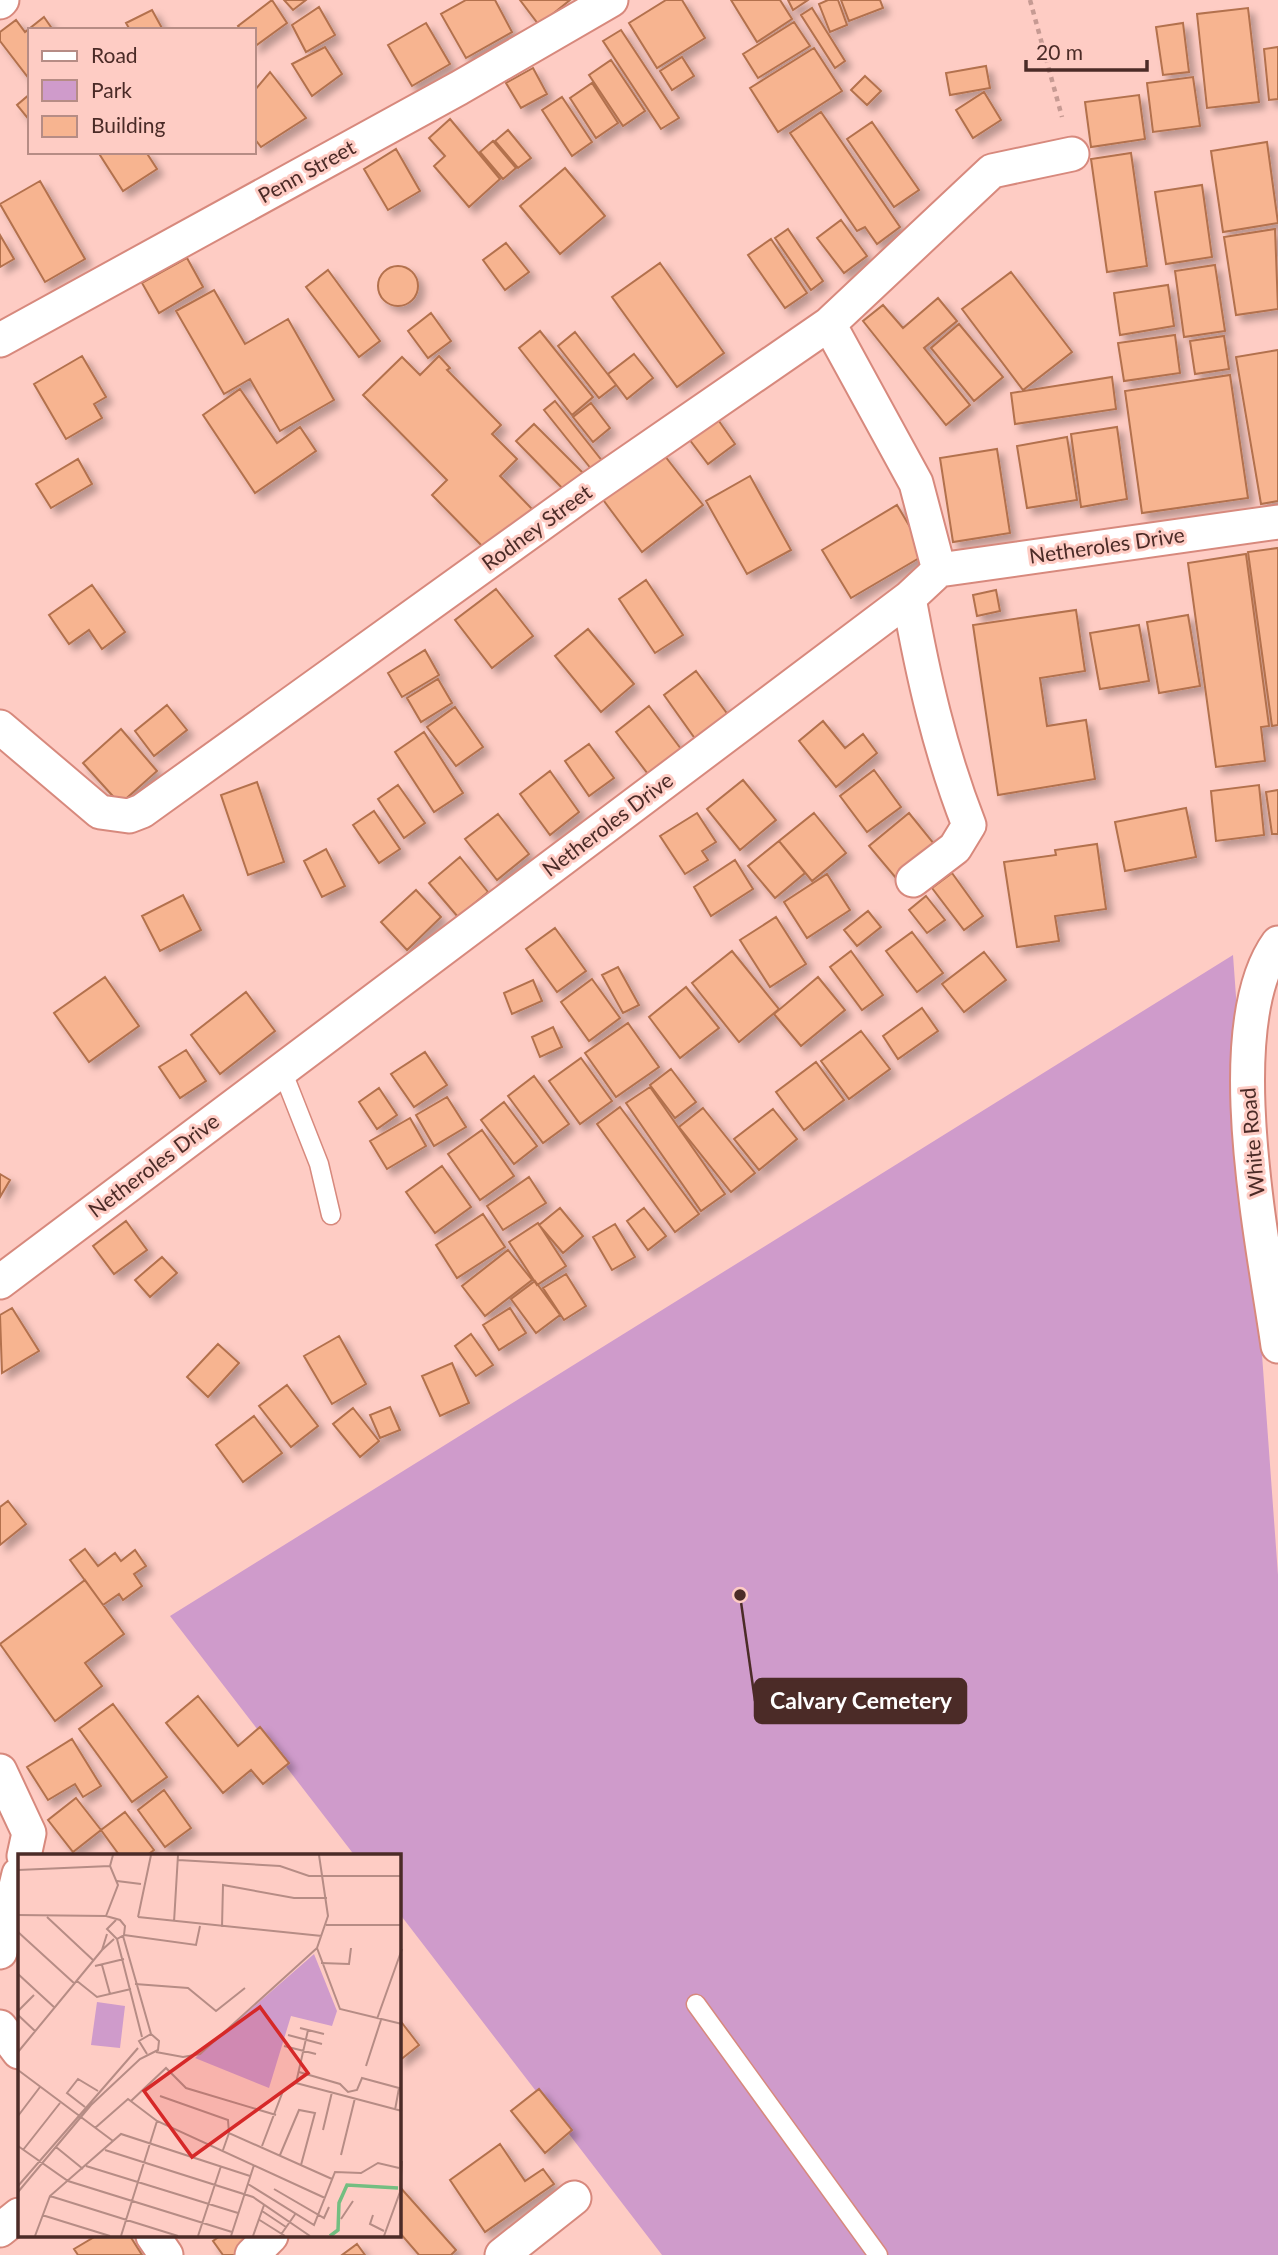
<svg xmlns="http://www.w3.org/2000/svg" width="1278" height="2255" viewBox="0 0 1278 2255" font-family="Lato,sans-serif">
	<defs>
		<filter id="shadow"><feDropShadow dx="6" dy="6" stdDeviation="3.5" flood-color="#0004"/></filter>
	</defs>
	<rect width="100%" height="100%" fill="#feccc4"/>
	<path fill="#cf9bcb" d="M1233,955L1278,1575V2255H662L399,1913V1856H355L170,1616Z"/>
	<path fill="#f7b490" stroke="#b3714d" stroke-width="2" filter="url(#shadow)" d="M272,0L287,23L254,47V30H241L238,26Z
		M284,0H306L293,10Z
		M466,0H495L512,32L466,58L441,14Z
		M520,0H570L539,25Z
		M666,0H682L705,38L657,68L629,23Z
		M731,0H780L792,19L757,42Z
		M788,0H808L793,10Z
		M828,0H838L847,25L830,32L819,4Z
		M841,0H880L883,8L849,21Z
		M319,7L335,35L306,52L292,25Z
		M812,8L845,61L835,68L801,15Z
		M1248,8L1259,102L1207,108L1197,14Z
		M152,10L163,30H130L126,23Z
		M44,17L53,30H30V80L0,41V32L16,20L25,32Z
		M794,22L810,46L758,78L743,54Z
		M426,23L450,64L412,86L388,45Z
		M1183,23L1189,72L1163,75L1156,27Z
		M621,30L679,118L661,129L603,41Z
		M325,47L342,74L312,96L292,64Z
		M1278,47V99L1269,100L1264,49Z
		M814,48L842,91L778,132L750,88Z
		M682,57L694,76L672,90L660,71Z
		M611,60L645,111L623,126L589,75Z
		M986,66L990,88L950,95L946,73Z
		M533,68L547,94L521,108L506,83Z
		M270,72L306,118L261,147L254,138V91Z
		M865,76L881,91L867,105L851,90Z
		M1193,77L1200,126L1153,132L1147,83Z
		M592,83L618,123L596,138L570,98Z
		M984,92L1001,120L973,138L956,110Z
		M30,94V121L17,105Z
		M1139,95L1145,139L1091,147L1085,102Z
		M562,97L592,142L572,156L542,110Z
		M821,112L900,227L877,244L865,227L857,231L790,133Z
		M450,119L500,179L469,207L434,166L445,156L429,138Z
		M872,122L919,190L894,207L847,139Z
		M508,130L531,158L518,168L495,141Z
		M493,141L516,168L503,179L480,152Z
		M1267,142L1278,223L1223,232L1211,151Z
		M396,149L420,191L388,210L364,169Z
		M98,152H146L157,169L123,191Z
		M1131,153L1147,266L1107,272L1091,159Z
		M565,168L605,216L560,254L520,206Z
		M40,181L85,259L45,282L0,204Z
		M1202,185L1212,257L1166,264L1155,192Z
		M841,220L867,256L844,273L817,238Z
		M788,229L823,281L811,290L775,238Z
		M1275,229L1278,309L1236,315L1224,237Z
		M0,235L14,259L0,267Z
		M771,239L807,293L785,308L748,255Z
		M506,243L529,272L505,290L483,260Z
		M187,258L203,287L159,313L142,283Z
		M660,263L724,353L677,387L612,297Z
		M1215,265L1225,331L1184,337L1175,271Z
		M378 286a20 20 0 1 1 40 0a20 20 0 1 1-40 0Z
		M328,270L380,341L359,357L306,287Z
		M1011,272L1072,352L1023,390L962,309Z
		M1168,285L1174,326L1120,335L1114,293Z
		M214,290L245,344L288,319L334,400L280,431L250,379L224,394L176,311Z
		M938,298L957,321L924,348L970,405L946,425L863,321L883,305L903,328Z
		M431,313L451,341L428,358L408,331Z
		M959,324L1003,377L974,401L931,348Z
		M540,331L593,397L572,415L519,348Z
		M575,332L616,385L599,398L558,346Z
		M1175,335L1180,373L1124,381L1118,343Z
		M1224,336L1229,369L1195,374L1190,341Z
		M1278,350V501L1261,504L1236,357Z
		M634,354L653,378L627,399L608,374Z
		M82,356L106,397L94,404L102,418L66,439L34,384Z
		M439,356L450,368L447,370L501,425L492,434L517,459L500,476L532,509L488,552L432,495L447,480L363,395L402,357L420,375Z
		M1230,375L1248,498L1142,513L1125,391Z
		M1112,377L1116,409L1015,424L1011,393Z
		M240,389L277,443L300,427L316,451L255,493L203,415Z
		M555,401L603,462L592,470L544,410Z
		M591,403L610,428L593,442L573,417Z
		M714,414L735,444L708,464L686,435Z
		M534,424L588,478L570,496L516,441Z
		M1117,427L1127,499L1081,507L1071,434Z
		M1067,437L1077,500L1027,508L1017,446Z
		M997,449L1010,533L953,542L940,458Z
		M661,451L703,505L642,552L601,497Z
		M78,459L92,484L51,508L36,484Z
		M750,476L791,550L747,574L706,501Z
		M897,505L926,554L851,598L822,550Z
		M1278,548V725L1272,726L1248,552Z
		M1246,554L1269,726L1261,727L1265,761L1216,767L1188,563Z
		M646,580L683,635L655,653L619,599Z
		M92,585L125,632L102,649L89,630L69,644L49,615Z
		M496,589L533,636L492,668L455,620Z
		M996,590L1000,611L977,616L973,595Z
		M1076,610L1085,671L1040,678L1047,726L1086,720L1095,779L998,795L973,625Z
		M1188,615L1200,686L1159,693L1147,622Z
		M1139,625L1149,681L1100,689L1090,633Z
		M588,629L634,684L601,712L555,656Z
		M425,650L439,675L402,697L388,673Z
		M696,671L734,723L701,747L664,695Z
		M438,679L452,703L421,722L407,698Z
		M167,705L187,730L154,756L135,731Z
		M649,706L681,749L648,774L616,732Z
		M455,707L483,747L456,766L427,727Z
		M823,721L845,748L863,734L877,753L836,787L799,741Z
		M121,729L157,771L120,804L83,763Z
		M424,732L463,793L434,812L395,752Z
		M589,744L614,778L589,796L565,761Z
		M874,770L901,807L867,832L840,796Z
		M550,771L579,812L550,835L520,794Z
		M743,780L776,820L740,850L707,809Z
		M257,782L284,862L248,875L221,795Z
		M398,785L425,823L404,838L378,799Z
		M1259,785L1264,835L1216,841L1211,791Z
		M1278,790V834H1272L1266,792Z
		M1186,808L1196,857L1125,871L1115,822Z
		M374,811L400,849L379,863L353,825Z
		M697,813L716,842L702,851L708,860L685,874L660,836Z
		M814,813L846,853L812,881L779,841Z
		M909,813L935,845L896,878L869,846Z
		M498,814L529,854L497,880L465,839Z
		M779,841L805,873L775,898L748,866Z
		M1097,844L1106,909L1055,916L1059,941L1017,947L1004,862L1056,855L1055,850Z
		M326,849L345,886L322,897L304,861Z
		M460,857L488,892L458,917L429,883Z
		M735,860L753,889L711,916L694,887Z
		M952,873L983,916L964,930L932,888Z
		M827,874L850,910L807,938L784,902Z
		M416,890L441,917L407,950L381,922Z
		M183,895L201,930L160,951L142,916Z
		M926,896L945,920L927,933L909,910Z
		M868,911L881,927L857,946L844,930Z
		M776,917L806,964L770,987L740,940Z
		M555,928L586,971L557,992L526,949Z
		M912,932L943,973L917,992L886,951Z
		M732,951L779,1009L739,1042L692,983Z
		M851,951L883,995L862,1010L830,967Z
		M984,952L1006,980L964,1012L942,984Z
		M618,967L639,1005L623,1013L602,975Z
		M105,977L139,1026L89,1062L54,1013Z
		M818,977L845,1010L801,1046L774,1014Z
		M592,979L620,1018L589,1041L561,1002Z
		M533,980L542,1001L512,1014L504,993Z
		M686,987L719,1028L680,1058L649,1017Z
		M246,992L275,1031L220,1074L191,1035Z
		M922,1008L938,1031L898,1059L883,1036Z
		M628,1023L659,1067L616,1097L585,1053Z
		M553,1027L562,1047L540,1057L532,1037Z
		M861,1031L890,1069L849,1099L821,1061Z
		M186,1050L206,1081L180,1098L159,1067Z
		M425,1052L447,1085L414,1107L391,1074Z
		M581,1058L612,1101L580,1124L549,1081Z
		M816,1062L844,1100L804,1130L776,1092Z
		M671,1069L696,1102L675,1118L650,1085Z
		M534,1076L569,1124L543,1143L508,1096Z
		M650,1087L725,1194L701,1211L626,1103Z
		M379,1088L397,1115L377,1129L359,1102Z
		M447,1097L466,1127L434,1146L416,1115Z
		M504,1102L537,1146L514,1164L481,1120Z
		M620,1107L699,1214L675,1232L597,1124Z
		M703,1108L755,1173L731,1192L679,1127Z
		M773,1109L797,1139L759,1170L734,1139Z
		M410,1118L426,1146L387,1169L370,1141Z
		M482,1130L514,1176L480,1200L448,1154Z
		M442,1166L471,1207L435,1233L406,1192Z
		M0,1174L10,1180L0,1197Z
		M529,1177L546,1203L503,1230L487,1206Z
		M560,1208L583,1236L563,1253L539,1225Z
		M644,1208L666,1236L648,1250L627,1221Z
		M483,1214L505,1247L457,1278L436,1245Z
		M126,1221L147,1250L114,1274L93,1246Z
		M538,1223L566,1266L537,1285L509,1242Z
		M615,1224L635,1257L612,1270L593,1237Z
		M508,1250L532,1280L485,1316L462,1286Z
		M162,1257L177,1273L150,1297L135,1280Z
		M566,1274L586,1306L564,1320L543,1288Z
		M535,1281L560,1315L536,1333L511,1299Z
		M12,1308L39,1351L2,1373L0,1315Z
		M510,1308L526,1333L499,1350L483,1325Z
		M471,1334L493,1365L476,1376L455,1346Z
		M339,1336L366,1384L332,1404L304,1356Z
		M218,1344L239,1363L208,1397L187,1377Z
		M452,1363L469,1403L440,1416L422,1376Z
		M287,1385L318,1426L291,1447L259,1406Z
		M390,1407L400,1430L380,1438L370,1415Z
		M353,1408L379,1441L360,1457L333,1424Z
		M254,1416L282,1453L243,1482L216,1445Z
		M8,1501L26,1524L0,1545V1507Z
		M85,1549L98,1566L115,1553L121,1561L135,1550L146,1566L134,1574L142,1586L123,1600L119,1594L103,1605L70,1560Z
		M85,1580L124,1634L85,1663L102,1686L55,1721L0,1644Z
		M198,1696L238,1746L260,1727L289,1763L263,1784L251,1770L223,1793L166,1723Z
		M113,1704L167,1777L132,1802L79,1729Z
		M72,1739L101,1786L83,1797L75,1784L48,1800L27,1767Z
		M164,1790L191,1828L165,1847L138,1810Z
		M76,1798L101,1830L73,1852L48,1820Z
		M125,1812L154,1850L146,1856H120L101,1830Z
		M399,2019L419,2045L399,2061Z
		M539,2089L572,2130L545,2153L511,2111Z
		M500,2144L525,2181L543,2169L554,2184L485,2232L450,2180Z
		M399,2186L456,2250L451,2255H419L399,2232Z
		M96,2236H130L142,2255H78L74,2249Z
		M220,2236H257L241,2255H223L213,2241Z
		M357,2244L365,2255H342Z"/>
	<g fill="none" stroke-linecap="round" stroke-linejoin="round">
		<defs>
			<path id="lane" d="M282,1070L319,1164L331,1215
				M696,2004L878,2255"/>
			<path id="street" d="M0,2L2,0
				M829,324L916,483L939,570
				M0,340L459,88L611,0
				M909,598C923,676 940,751 969,825L955,848L913,880
				M0,727L100,812L129,816L142,811L591,488L829,324L992,171L1072,154
				M1278,943C1217,1027 1264,1246 1278,1346
				M0,1282L909,598L939,570L1278,522
				M0,1771L29,1833L24,1856
				M0,1952L19,1874
				M0,2027L19,2052
				M0,2230L19,2215
				M153,2236L166,2255
				M252,2255L271,2236
				M502,2255L574,2198"/>
		</defs>
		<use href="#lane" stroke="#d7897d" stroke-width="21"/>
		<use href="#street" stroke="#d7897d" stroke-width="37"/>
		<path stroke="#c69a93" stroke-width="4.5" stroke-dasharray="5 5" stroke-linecap="butt" d="M1030,0L1062,117"/>
		<use href="#lane" stroke="#fff" stroke-width="18"/>
		<use href="#street" stroke="#fff" stroke-width="33"/>
	</g>
	<g text-anchor="middle" stroke-width="6" stroke-linejoin="round" paint-order="stroke">
		<g font-size="21" fill="#4b2b27" stroke="#feccc4">
			<text transform="translate(307 172) rotate(-29)" y="7">Penn Street</text>
			<text transform="translate(537 528) rotate(-36)" y="7">Rodney Street</text>
			<text transform="translate(1107 546) rotate(-8)" y="7">Netheroles Drive</text>
			<text transform="translate(608 825) rotate(-37)" y="7">Netheroles Drive</text>
			<text transform="translate(1253 1142) rotate(-95)" y="7">White Road</text>
			<text transform="translate(154 1166) rotate(-37)" y="7">Netheroles Drive</text>
		</g>
	</g>
	<g transform="translate(18 1854)">
		<rect width="383" height="383" fill="#feccc4"/>
		<path d="M296,100L319,157L314,172L273,162L251,234L177,204ZM79,148L107,152L102,194L73,191Z" fill="#cf9bcb"/>
		<path fill="none" stroke="#73be81" stroke-width="3.5" d="M312,382L320,376L321,349L329,331L380,334"/>
		<path fill="none" stroke="#b68c85" stroke-width="2" d="M301,1L310,62L299,94L322,155L384,170M160,6L262,12L291,22H384M0,16L92,12M99,27L123,30M0,61L88,62M88,62L102,66L107,72L106,81L99,85L89,75L98,66M88,62L100,31L92,12L95,1M29,63L76,107M120,63L304,82M120,63L133,1M156,68L160,1M308,71H384M204,73L205,31L276,44H309M0,78L57,130M89,80L84,96L96,85M106,81L178,91L182,72M105,82L133,180M99,85L124,183M303,109L331,110L333,94M84,111L92,140M77,112L106,105M0,120L37,154M59,127L79,143L113,135M117,130L170,134L198,157L227,134M0,157L16,141M0,161L17,177M359,165L384,95M282,174L306,180M290,176L278,229L384,257M270,181L304,190M266,192L298,200M0,198L84,96M138,198L165,203L182,200L299,94M348,212L363,166M0,216L95,287M281,218L322,230L330,238L339,236L344,224L381,234L377,256M142,242L210,266L211,279M113,247L148,214L168,234L258,261M67,253L49,239L60,225L80,237M0,262L22,233M77,274L110,245L139,267L307,344M305,276L314,238M0,292L50,327L214,378M244,292L265,237L278,229M38,293L65,315M5,296L42,249M87,296L235,343L292,382M205,296L211,279L314,325M262,301L281,256L297,259L283,311M323,301L337,244M68,312L220,359M230,330L296,371L317,318L343,319L360,309L381,314M0,332L120,194M256,335L306,364L311,353M0,338L73,251L122,205L140,196L141,187L133,180L121,187L129,200M32,342L160,382M244,357L268,373M24,361L92,382M355,361L352,370L366,377M240,365L267,382M323,365L335,347M17,382L32,342L103,280L232,322M103,382L139,267M180,382L203,312M213,382L236,311M235,382L246,351M262,382L278,359M366,382L382,338L384,307"/>
		<path fill="#d62828" fill-opacity="0.15" stroke="#d62828" stroke-width="3.5" d="M242,153L290,219L174,303L126,237Z"/>
		<rect width="383" height="383" fill="none" stroke="#4b2b27" stroke-width="3.5"/>
	</g>
	<path fill="none" stroke="#4b2b27" stroke-width="2.5" d="M740 1595L755 1701"/>
	<circle fill="#4b2b27" stroke="#feccc4" stroke-width="2.5" cx="740" cy="1595" r="7"/>
	<rect fill="#4b2b27" stroke="#4b2b27" stroke-width="2.5" x="755" y="1679" width="211" height="44" rx="7"/>
	<g font-size="23" text-anchor="middle" font-weight="bold" fill="#fff">
		<text x="861" y="1709">Calvary Cemetery</text>
	</g>
	<rect x="28" y="28" width="228" height="126" fill="#feccc4" stroke="#b68c85" stroke-width="2"/>
	<rect x="42" y="51" width="35" height="10" fill="#ffffff" stroke="#b68c85" stroke-width="2"/>
	<text x="91" y="63" font-size="21" fill="#4b2b27">Road</text>
	<rect x="42" y="80" width="35" height="21" fill="#cf9bcb" stroke="#b68c85" stroke-width="2"/>
	<text x="91" y="98" font-size="21" fill="#4b2b27">Park</text>
	<rect x="42" y="116" width="35" height="21" fill="#f7b490" stroke="#b68c85" stroke-width="2"/>
	<text x="91" y="133" font-size="21" fill="#4b2b27">Building</text>
	<path d="M1026 60v10h121v-10" fill="none" stroke="#4b2b27" stroke-width="3.5"/>
	<text x="1036" y="60" font-size="21" fill="#4b2b27" stroke="#feccc4" stroke-width="5" paint-order="stroke">20 m</text>
</svg>
